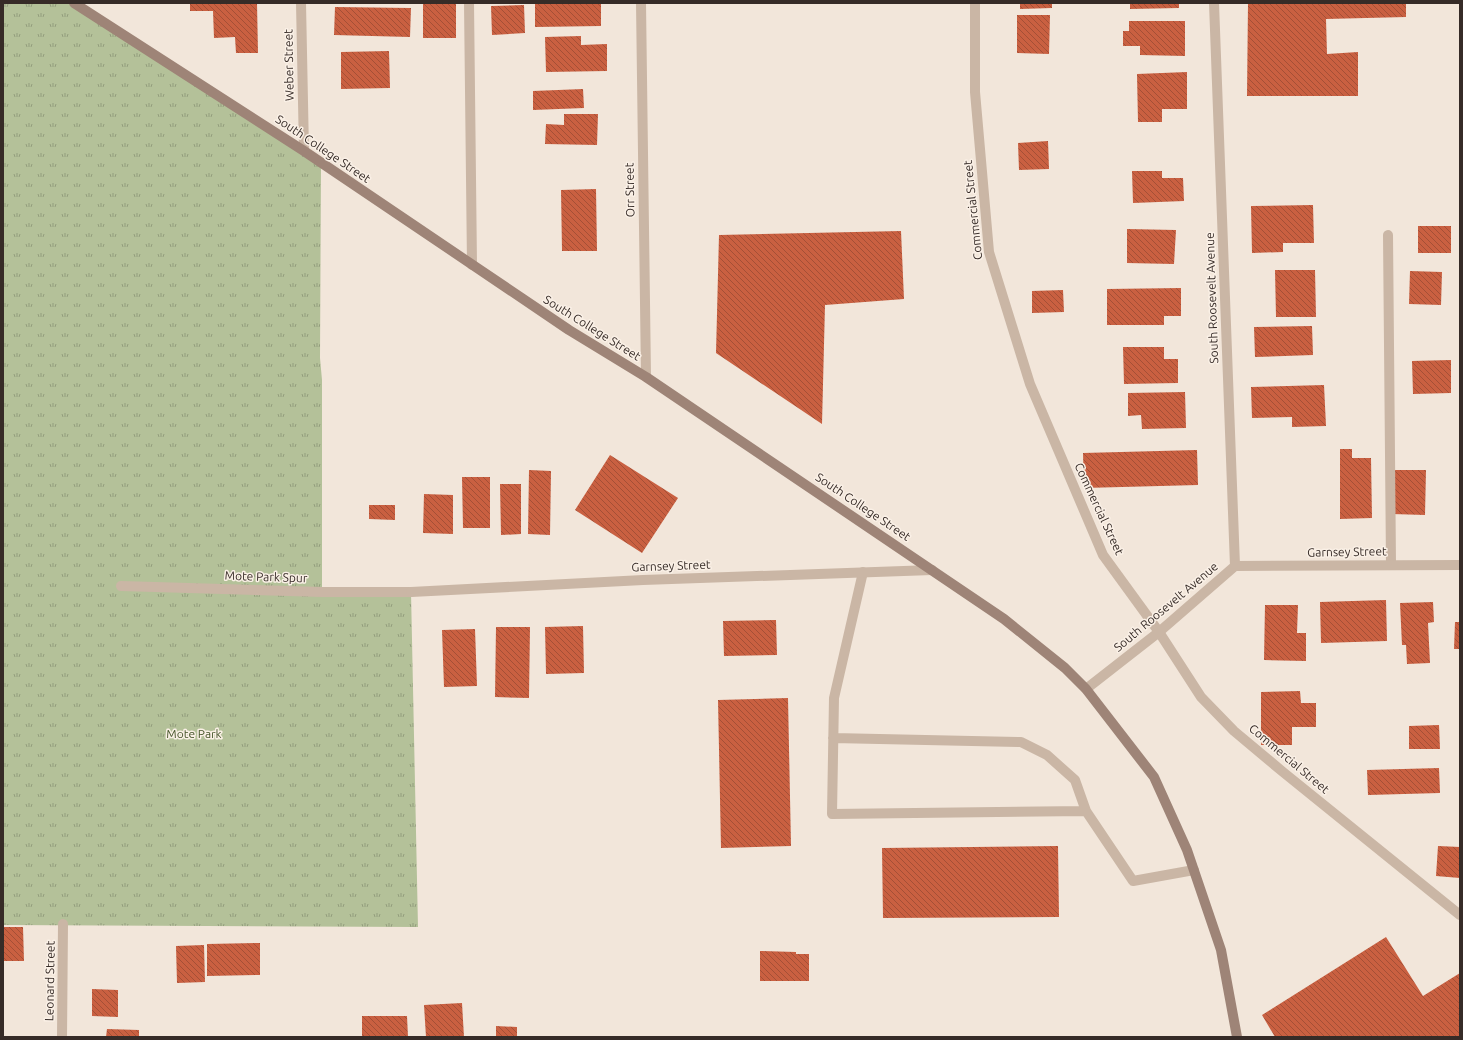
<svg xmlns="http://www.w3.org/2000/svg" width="1463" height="1040" viewBox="0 0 1463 1040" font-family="Ubuntu,sans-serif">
	<defs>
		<pattern id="park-tufts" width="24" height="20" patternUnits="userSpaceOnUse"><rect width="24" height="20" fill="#b4c199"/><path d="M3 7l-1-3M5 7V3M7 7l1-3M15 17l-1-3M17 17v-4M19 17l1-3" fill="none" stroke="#939d7d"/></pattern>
		<pattern id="building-back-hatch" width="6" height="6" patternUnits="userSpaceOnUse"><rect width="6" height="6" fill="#c96041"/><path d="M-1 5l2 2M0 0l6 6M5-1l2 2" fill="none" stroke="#a44f36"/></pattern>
	</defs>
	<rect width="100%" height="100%" fill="#f2e6da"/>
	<path fill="url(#park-tufts)" d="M3,3H74L321,163L320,358L322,380V591L411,592L418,927L3,925Z"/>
	<path fill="url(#building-back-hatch)" d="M190,3H257L258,53H236L235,37L214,38L213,11H190Z
		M423,3H456V38H423Z
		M535,3H601V26L535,27Z
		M1020,3H1052V8L1020,9Z
		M1130,3H1179V8L1130,9Z
		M1248,3H1406V17L1326,19L1327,54L1358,52V96H1247Z
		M524,5L525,33L492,35L491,6Z
		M335,7L411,8L410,37L334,35Z
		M1017,15H1050L1049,54L1017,53Z
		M1129,21H1185V56L1140,55V46H1123V31H1129Z
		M581,36V45L607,44V71L546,72L545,37Z
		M389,51L390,88L341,89V52Z
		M1187,72V109H1162V122H1138L1137,74Z
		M583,89L584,108L533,110V91Z
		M564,114H598L597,145L545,144L546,124L564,125Z
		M1048,141L1049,169L1019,170L1018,143Z
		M1132,171H1162V178H1183L1184,201L1133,203Z
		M596,189L597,251H562L561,190Z
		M1313,205L1314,243H1283V252L1252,253L1251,206Z
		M1418,226H1451V253H1418Z
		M1127,229L1176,230L1174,264L1127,263Z
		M901,231L904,299L825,305L822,424L716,353L719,235Z
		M1275,270H1315L1316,317H1276Z
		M1410,271L1442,272L1441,305L1409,304Z
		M1181,288V316H1164V325H1107V289Z
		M1063,290L1064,312L1032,313V291Z
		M1312,326L1313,355L1255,357L1254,327Z
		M1123,347H1164V359H1178V383L1124,384Z
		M1451,360V393L1413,394L1412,361Z
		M1324,385L1326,426L1292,427V417L1252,418L1251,387Z
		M1185,392L1186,428L1142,429L1141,415L1128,416V393Z
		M1340,449H1352V458H1371L1372,518L1340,519Z
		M1197,450L1198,485L1084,488L1083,453Z
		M610,455L678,498L642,553L575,510Z
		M529,470L551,471L550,535L528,534Z
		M1393,470H1426L1425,515L1392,514Z
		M462,477H490V528H463Z
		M500,484H521V534L501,535Z
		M424,494L453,495V534L423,533Z
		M369,505H395V520L369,519Z
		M1386,600L1387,641L1321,643L1320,602Z
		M1433,602L1434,622L1428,623L1430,663L1407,664L1406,645H1402L1400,603Z
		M1265,605H1298L1297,633H1306V661L1264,660Z
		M776,620L777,655L724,656L723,621Z
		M1455,622H1460V649H1454Z
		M583,626L584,673L546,674L545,627Z
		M496,627H530L529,698L495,697Z
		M475,629L477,686L444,687L442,630Z
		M1300,691L1301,703H1316V727H1292V745H1261V692Z
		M788,698L791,846L721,848L718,700Z
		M1439,725L1440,749H1409V726Z
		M1439,768L1440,793L1368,795L1367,770Z
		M1058,846L1059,917L883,918L882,848Z
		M1438,846L1460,847V878L1436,876Z
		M3,927H23L24,961H3Z
		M1386,937L1423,996L1460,973V1037H1275L1262,1015Z
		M260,943V975L207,976V944Z
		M204,945L205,982L177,983L176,946Z
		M760,951L796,952V954H809V981H760Z
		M92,989L118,990V1017L92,1016Z
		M462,1003L464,1037H426L424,1005Z
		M362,1016H407L408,1037H362Z
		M496,1026L517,1027V1037H496Z
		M107,1029L139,1030V1037H106Z"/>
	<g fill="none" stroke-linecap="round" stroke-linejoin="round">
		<path stroke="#cab6a5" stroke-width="10" d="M469,3L472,265
			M975,3V92L989,252L1030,384L1103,555L1159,632L1201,697L1234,731L1283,772L1460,915
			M1388,235L1391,564
			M863,572L834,698L832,814L1086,811L1133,881L1194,870
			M121,586L322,592H411
			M833,738L1021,742L1047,755L1075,780L1086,811"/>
		<path stroke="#cab6a5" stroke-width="10" d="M301,3L304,151
			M641,3L646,377
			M1214,3L1235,566
			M1235,566L1460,565
			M411,592L643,580L932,570
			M1086,689L1159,632L1235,566
			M62,1037L63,924"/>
		<path stroke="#9e8477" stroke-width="10" d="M74,3L304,151L569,330L646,377L1004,619L1065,668L1086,689L1154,777L1187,850L1221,950L1237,1037"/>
	</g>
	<g text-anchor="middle" stroke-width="3" stroke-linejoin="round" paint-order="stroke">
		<g font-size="12" fill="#362b27" stroke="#faf0e6">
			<text transform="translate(289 65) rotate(-91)" y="4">Weber Street</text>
			<text transform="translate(323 149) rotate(34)" y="4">South College Street</text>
			<text transform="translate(630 190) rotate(-91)" y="4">Orr Street</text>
			<text transform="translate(973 210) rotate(-96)" y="4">Commercial Street</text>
			<text transform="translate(1212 298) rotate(-92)" y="4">South Roosevelt Avenue</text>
			<text transform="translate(592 328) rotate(32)" y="4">South College Street</text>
			<text transform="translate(863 507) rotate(34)" y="4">South College Street</text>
			<text transform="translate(1099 509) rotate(65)" y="4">Commercial Street</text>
			<text transform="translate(1347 552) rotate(-1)" y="4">Garnsey Street</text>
			<text transform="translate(671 566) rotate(-2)" y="4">Garnsey Street</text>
			<text transform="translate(266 577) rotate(2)" y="4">Mote Park Spur</text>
			<text transform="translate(1166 607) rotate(-40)" y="4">South Roosevelt Avenue</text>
			<text transform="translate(1289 759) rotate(40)" y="4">Commercial Street</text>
			<text transform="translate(50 981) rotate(-89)" y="4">Leonard Street</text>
		</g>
		<g font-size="12" fill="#46552a" stroke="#faf0e6">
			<text x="194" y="738">Mote Park</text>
		</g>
	</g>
	<rect width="1463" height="1040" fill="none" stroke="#362b27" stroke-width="8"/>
</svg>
